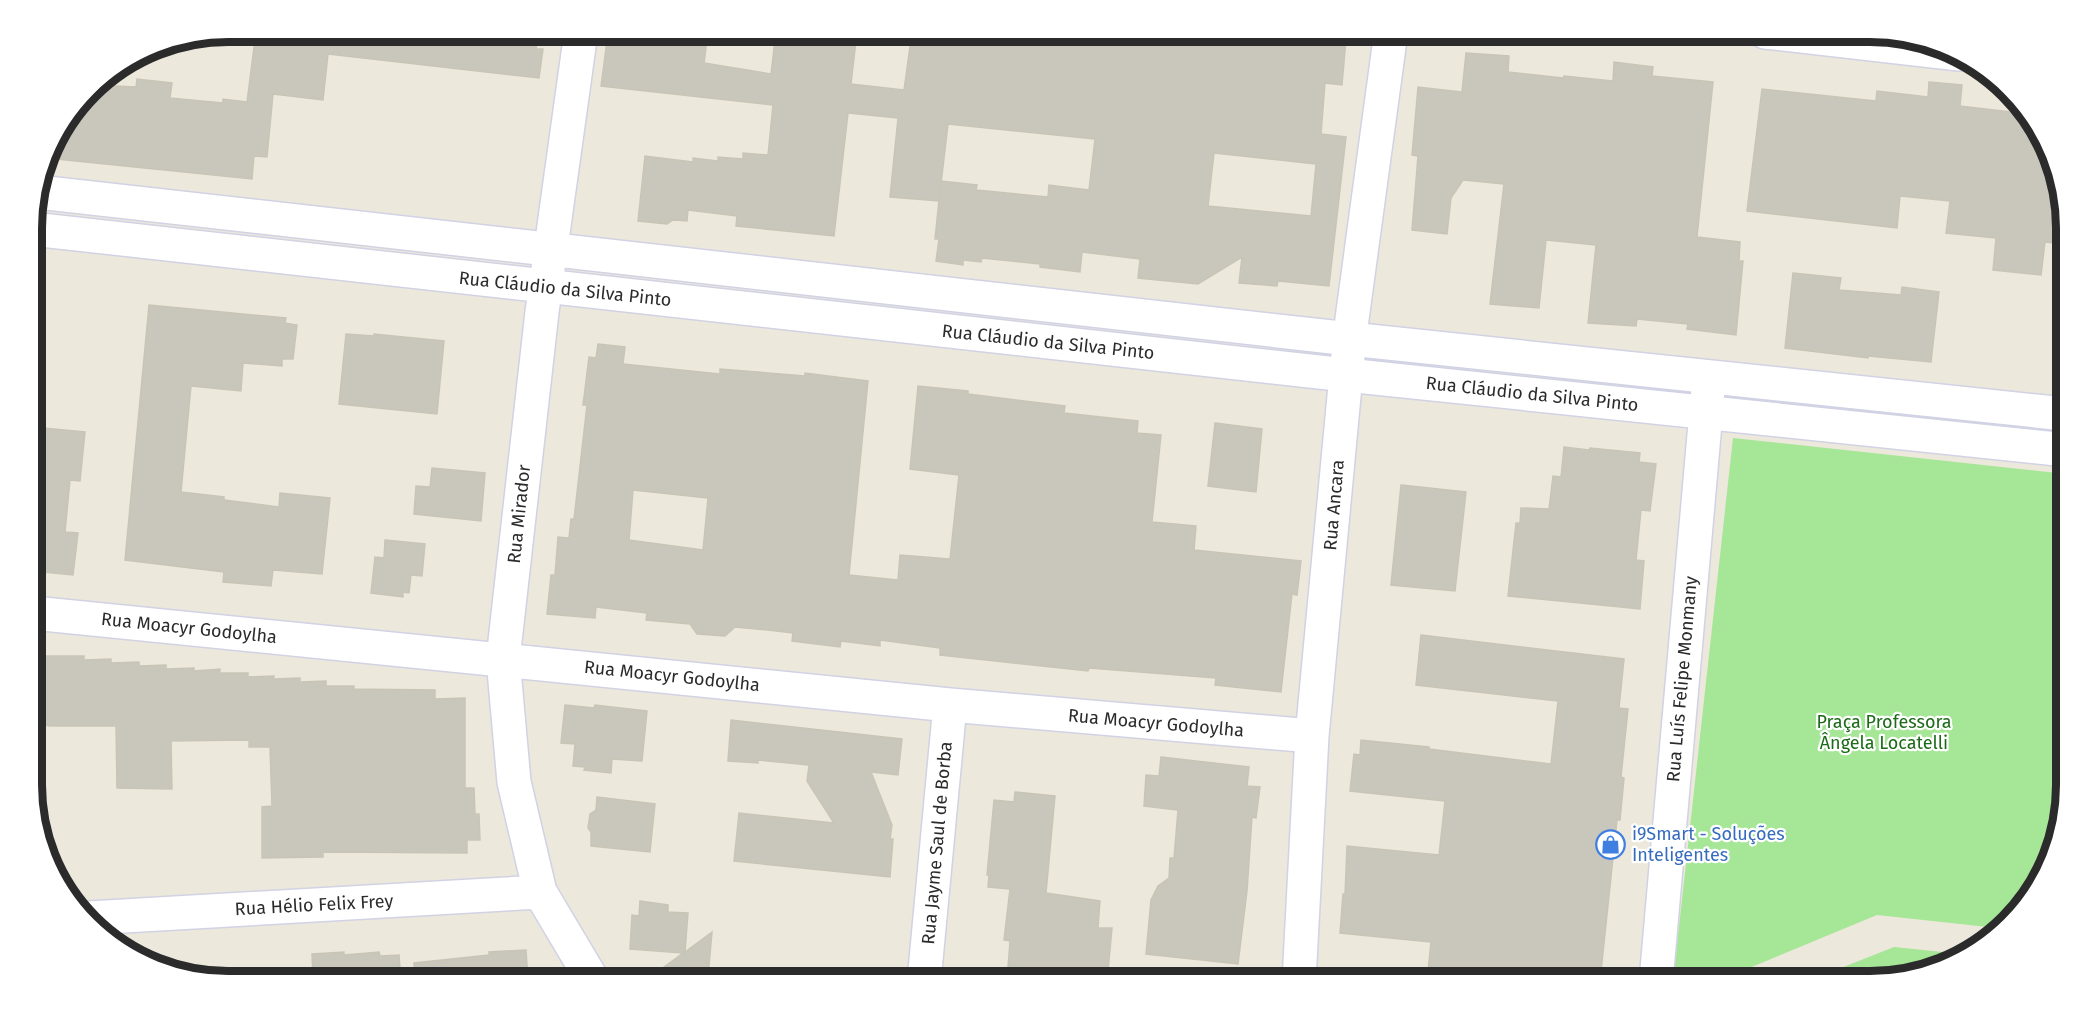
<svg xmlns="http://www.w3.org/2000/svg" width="2098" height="1013" viewBox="0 0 2098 1013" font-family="'Fira Sans',sans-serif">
	<rect width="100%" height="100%" fill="#ede8dc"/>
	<path fill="#a6e697" d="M1733,438L2066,474V786L2046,872L1997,928L1877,915L1718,981H1673Z
		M1894,947L1962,954L1883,981H1808Z"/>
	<path fill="#c9c6bb" stroke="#c9c5b6" stroke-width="1.5" fill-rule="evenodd" d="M256,32H438L495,40L496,32H539L536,49H543L539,78L328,54L323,100L273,94L267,157L254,156L252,179L47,158L52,141L94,85L136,87L137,79L172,83L170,98L223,103V99L247,102Z
		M630,32H708L704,63L771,74L776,32H857L851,84L904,90L912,32H1005L1062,39L1063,32H1226L1271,37V35L1314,41V36L1346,39L1342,85L1325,83L1321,134L1346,137L1329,286L1278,281L1277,286L1239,283L1242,257L1198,284L1138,278L1140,259L1082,252L1080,272L1040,267V264L982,258L981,262L963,260V265L936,261L939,239H935L941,181L977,185L976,190L1048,197L1049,185L1089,190L1095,139L948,124L939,201L890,197L898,118L848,113L834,236L736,226L737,216L688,210L687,221L673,220L667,224L638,221L645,156L693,162V158L718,161V157L743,159V153L768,155L773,105L601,86L607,41L628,44ZM1214,153L1316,164L1311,216L1208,206Z
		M1466,53L1509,56L1508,72L1563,78L1564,76L1613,81L1614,62L1653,67L1652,76L1713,82L1697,237L1740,242L1739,261H1743L1736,335L1687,329L1688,324L1637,319L1636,326L1588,323L1596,245L1546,240L1539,308L1490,304L1504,184L1463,180L1451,198L1447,234L1412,230L1418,156L1412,155L1418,87L1462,92Z
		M1929,82L1962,85L1960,106L2028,114L2033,118L2065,203V244L2045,242L2041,275L1993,270L1996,238L1946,233L1950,201L1900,196L1897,228L1747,211L1762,89L1876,101L1877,91L1928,97Z
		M1793,273L1841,278L1839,290L1901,295L1902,287L1939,292L1931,362L1868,356V358L1785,348Z
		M149,305L286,318L285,323L297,325L293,359H282V366L243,363L241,391L191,386L181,492L224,497V500L279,507L280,493L330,498L322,574L273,570L271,586L223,582L224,572L125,560Z
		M346,334L374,336V334L444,341L437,414L339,404Z
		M598,344L625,347L623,364L720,374V369L805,376V373L868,381L849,575L898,580L900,555L950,559L959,475L910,469L918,386L968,391V394L1065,406L1064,413L1138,421L1137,433L1161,435L1152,522L1196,526L1194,550L1301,561L1297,595L1292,594L1281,692L1215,685L1216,678L1089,668L1088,671L940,655V648L880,640V646L841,641L840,647L792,641L793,633L768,630L735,627L725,636L697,634L690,624L646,620L647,613L596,607L595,618L547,614L551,575H555L558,537L569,538L571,519H574L587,405H583L589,357L596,358ZM633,490L708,498L703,550L629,540Z
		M1215,423L1262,429L1256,492L1208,486Z
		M32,427L85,432L80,481L70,480L65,532L78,533L73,575L33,571Z
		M1564,447L1589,450L1590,448L1640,453L1639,462L1656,464L1650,511L1641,510L1636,560L1644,561L1640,609L1508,596L1516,523H1520L1521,508L1549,509L1553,476L1561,477Z
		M432,468L485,473L481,521L414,514L416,486L430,487Z
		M1401,485L1466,492L1455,591L1391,585Z
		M385,540L425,544L422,576L411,575L409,593L403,592V597L371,593L375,557L384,558Z
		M1421,635L1624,659L1619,708L1628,709L1621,777L1624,778L1620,820H1617L1600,981H1427L1431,942L1340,933L1343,894H1345L1347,846L1439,855L1445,801L1350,791L1354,754L1360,755L1361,740L1429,747V749L1551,764L1558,701L1416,685Z
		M33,656H84V660L111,659V663L139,662V666L166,665V669L194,668V671L220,669V673H248V677L274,676L273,679L300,678V682L326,681V686H354V689L435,690V699L465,698V788H474L475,814H479L480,840H467V853L323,852V857L262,858V807L272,806L270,747H249V740L171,741L172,789L117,788L116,726H50L33,723Z
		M565,705L594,708L595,705L647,711L642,761L612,759L611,773L584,770L585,767L573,766L575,744L561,743Z
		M731,720L902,739L898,775L871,772L892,825L890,839H893L890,877L734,861L739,813L834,823L807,781L809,765L758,760V763L728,761Z
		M1161,757L1249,767L1247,786L1260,787L1256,818L1252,817L1247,891L1238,964L1146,954L1151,900L1158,886L1169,878L1170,858H1174L1178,810L1144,806L1146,775L1159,776Z
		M1015,792L1055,796L1046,893L1100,901L1098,928H1112L1107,981H1007L1010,941L1004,940L1010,889L988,887L989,875H987L994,800L1014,802Z
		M597,797L655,804L650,852L591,846V832L588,828L590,814L596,810Z
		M640,901L668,905V912L688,913L685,952L712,932L708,977L656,973L683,953L630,949L632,915L639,916Z
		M526,950L528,981H415L414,963L489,955V952Z
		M344,952V955L379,952L380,956L399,955L401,981H313L312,954Z"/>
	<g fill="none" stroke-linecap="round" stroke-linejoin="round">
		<defs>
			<path id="street" d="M581,32L542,312L503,659L514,782L540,892L593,981
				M1765,32L1959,54
				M33,613L950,705L1312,736
				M89,918L540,892
				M924,981L950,705
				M1299,981L1312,736L1346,375L1352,319L1391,32
				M1656,981L1709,378"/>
			<path id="secondary" d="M38,192L1350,339L2065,414
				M32,229L1346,375L2066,450"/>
		</defs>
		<use href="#street" stroke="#d1d2e4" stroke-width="36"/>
		<use href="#secondary" stroke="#d1d2e4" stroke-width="36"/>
		<use href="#street" stroke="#fff" stroke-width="33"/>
		<use href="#secondary" stroke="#fff" stroke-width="33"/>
	</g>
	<defs>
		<symbol id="shop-ring" viewBox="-11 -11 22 22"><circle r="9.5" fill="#fff" stroke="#3f7fe0" stroke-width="1.5"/><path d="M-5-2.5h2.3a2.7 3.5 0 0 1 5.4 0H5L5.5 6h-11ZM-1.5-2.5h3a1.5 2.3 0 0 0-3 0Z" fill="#3f7fe0"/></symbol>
	</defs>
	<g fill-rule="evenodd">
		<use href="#shop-ring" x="1594" y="828" width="33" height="33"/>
	</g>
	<g text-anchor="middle" stroke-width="4.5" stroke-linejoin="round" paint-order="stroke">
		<g font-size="18" fill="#2b2b2b" stroke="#fff">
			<text transform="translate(565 289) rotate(6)" y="6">Rua Cláudio da Silva Pinto</text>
			<text transform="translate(1048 342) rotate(6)" y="6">Rua Cláudio da Silva Pinto</text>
			<text transform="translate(1532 394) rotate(6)" y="6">Rua Cláudio da Silva Pinto</text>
			<text transform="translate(1334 505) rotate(-85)" y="6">Rua Ancara</text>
			<text transform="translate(519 514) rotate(-84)" y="6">Rua Mirador</text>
			<text transform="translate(189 628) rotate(6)" y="6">Rua Moacyr Godoylha</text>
			<text transform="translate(672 676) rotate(6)" y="6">Rua Moacyr Godoylha</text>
			<text transform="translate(1682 679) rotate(-85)" y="6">Rua Luís Felipe Monmany</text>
			<text transform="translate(1156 723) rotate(5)" y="6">Rua Moacyr Godoylha</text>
			<text transform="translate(937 843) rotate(-85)" y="6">Rua Jayme Saul de Borba</text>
			<text transform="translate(314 905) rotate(-3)" y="6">Rua Hélio Felix Frey</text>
		</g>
		<g font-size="18" fill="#1c6b18" stroke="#fff">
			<text x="1884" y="728">Praça Professora<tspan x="1884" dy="21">Ângela Locatelli</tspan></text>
		</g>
		<g font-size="18" fill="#366cbe" stroke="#fff" text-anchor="start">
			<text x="1632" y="840">i9Smart - Soluções<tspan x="1632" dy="21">Inteligentes</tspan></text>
		</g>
	</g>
	<path d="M0 0H2098V1013H0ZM228 42H1870A186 186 0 0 1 2056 228V785A186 186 0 0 1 1870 971H228A186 186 0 0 1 42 785V228A186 186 0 0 1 228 42Z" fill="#fff" fill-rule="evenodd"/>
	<path fill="none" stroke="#2b2b2b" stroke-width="8" d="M228 42H1870A186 186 0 0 1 2056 228V785A186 186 0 0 1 1870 971H228A186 186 0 0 1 42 785V228A186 186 0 0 1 228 42Z"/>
</svg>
